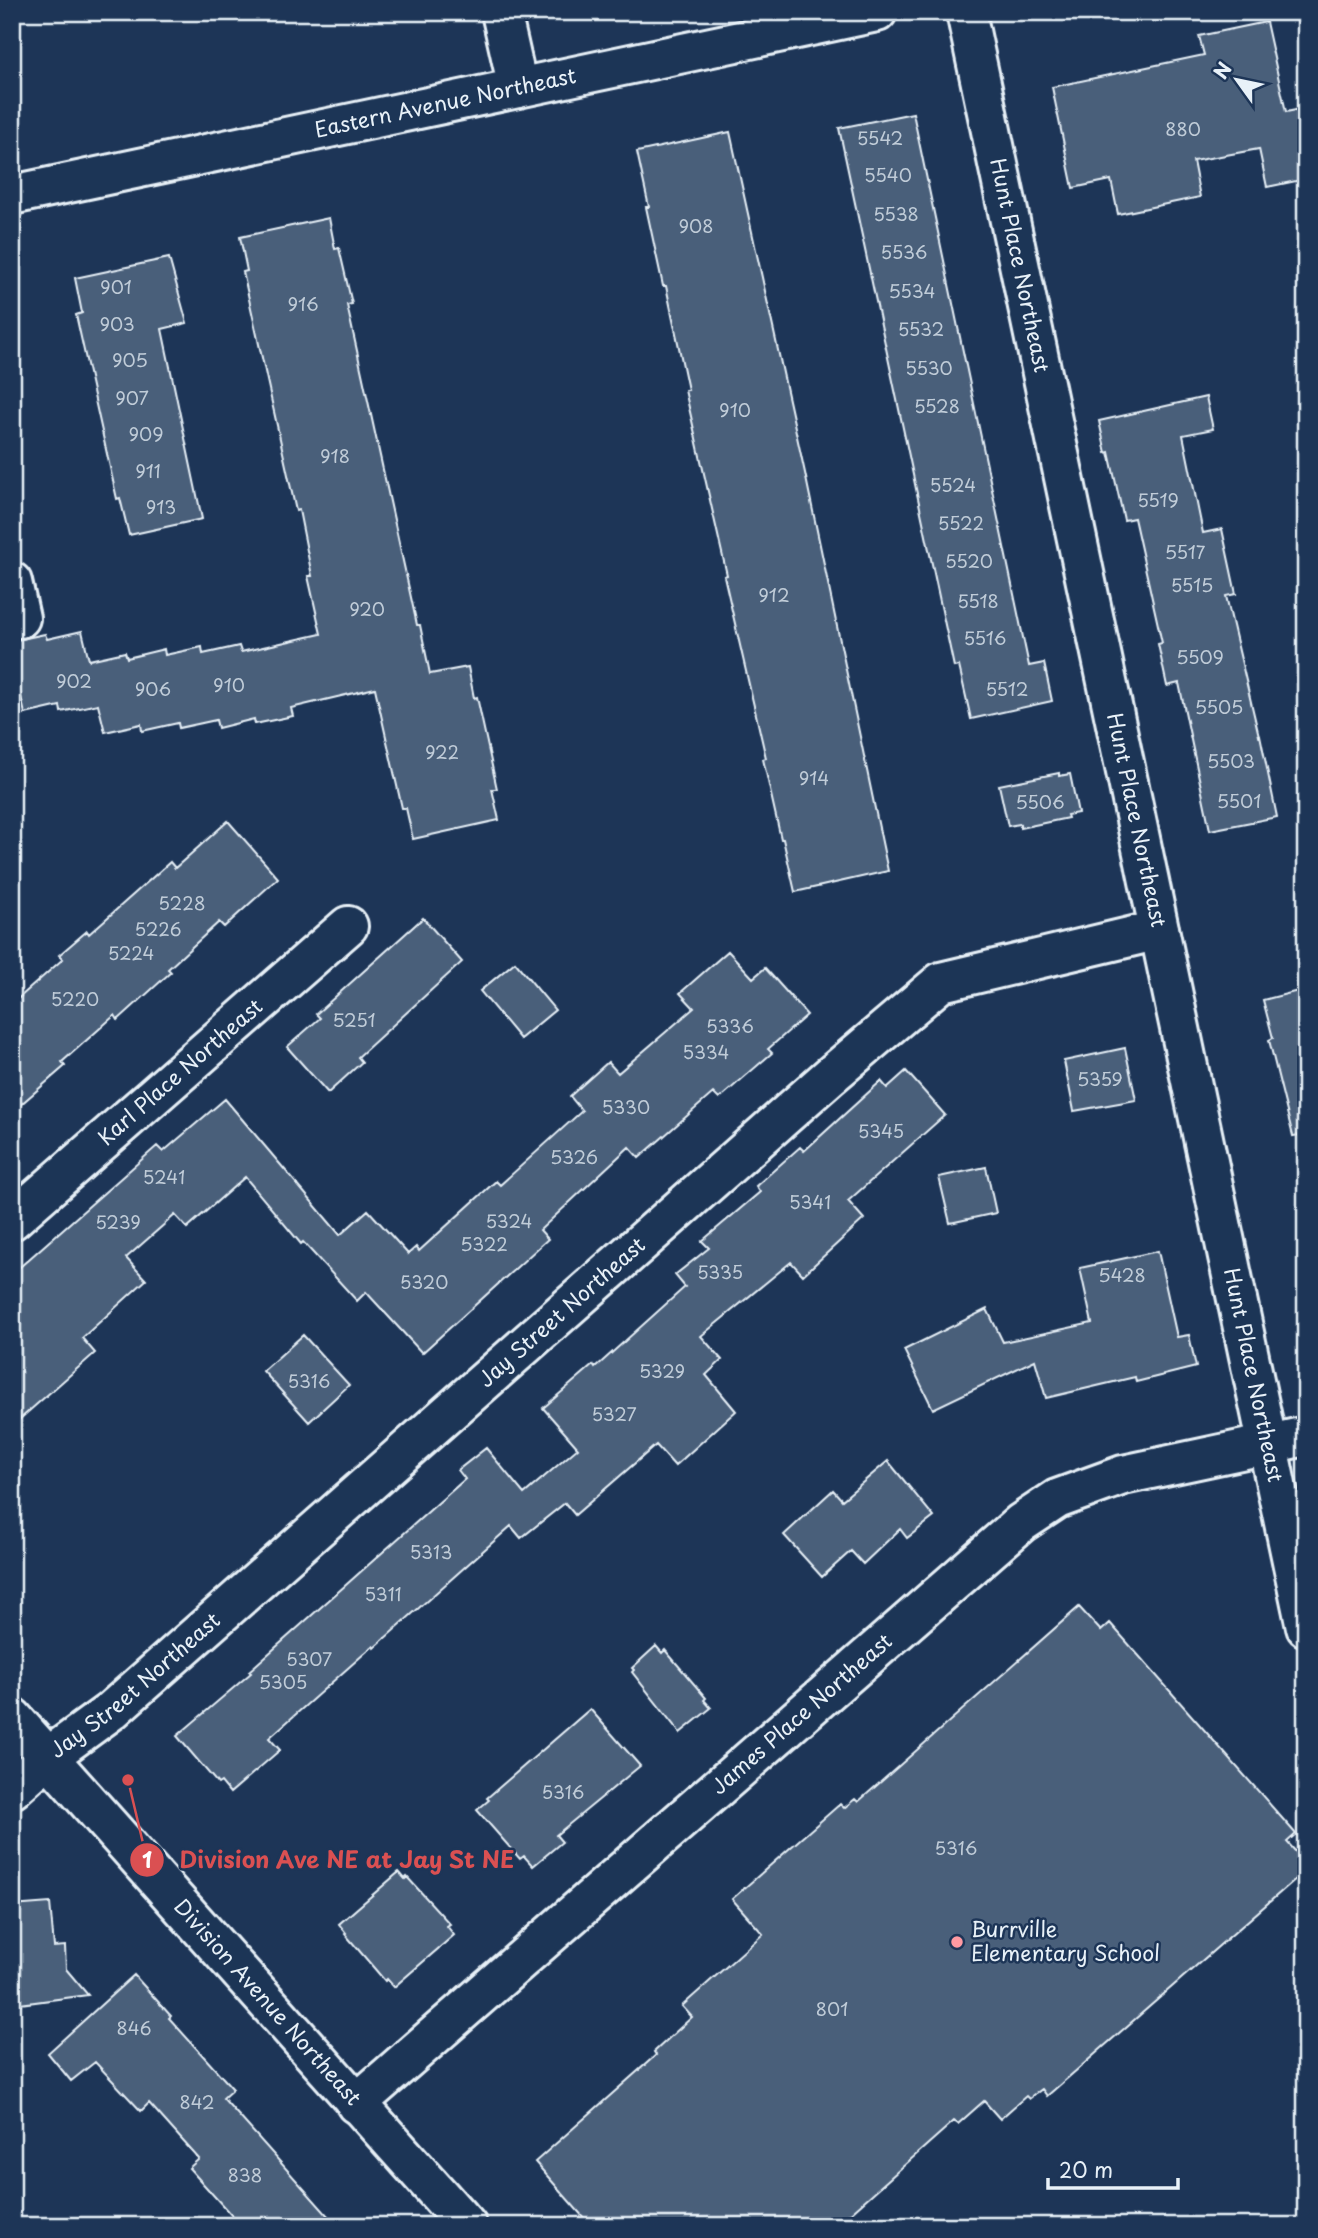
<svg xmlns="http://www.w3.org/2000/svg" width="1318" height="2238" viewBox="0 0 1318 2238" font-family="'Playpen Sans',sans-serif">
	<rect width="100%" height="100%" fill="#1d3557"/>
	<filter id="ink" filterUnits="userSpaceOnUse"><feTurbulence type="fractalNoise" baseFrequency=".0143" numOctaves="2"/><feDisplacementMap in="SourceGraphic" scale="14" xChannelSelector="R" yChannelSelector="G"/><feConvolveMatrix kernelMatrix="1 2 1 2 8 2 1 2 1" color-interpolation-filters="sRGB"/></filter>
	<g filter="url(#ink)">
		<path fill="#495e7a" stroke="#e8f1f8" stroke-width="2" d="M1266,22L1286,112L1306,108V179L1267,187L1259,149L1193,161L1200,197L1118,214L1111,180L1073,188L1052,87L1204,55L1199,36Z
			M913,113L1029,666L1044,663L1052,701L971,719L959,666L954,667L839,128Z
			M730,132L805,473L888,871L795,892L783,839H781L763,759L766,758L724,576L727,575L685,390H688L666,286H663L646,207H649L637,152Z
			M329,218L335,249L339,248L352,304L347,305L417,625H420L430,674L468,667L474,698L477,697L497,789H492L499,820L413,839L406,808H402L375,688L291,708L293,716L255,724L254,719L218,728L216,720L179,728L178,723L142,731L141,724L105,732L98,704L61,712L60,706L25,714L12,657V641L45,634L47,639L82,631L89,660L125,652L127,658L164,649L165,655L202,647L203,654L239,646L241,652L321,634L308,576H312L299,510L296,511L243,272L247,271L240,237Z
			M169,258L187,323L162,329L202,519L129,535L120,498L117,499L76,315L82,313L75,278Z
			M1206,397L1213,429L1183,435L1203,533L1222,529L1236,594L1226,596L1259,736L1260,735L1277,817L1210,830L1179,683L1167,686L1158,644L1162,643L1134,518L1124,520L1109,452L1106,453L1099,421Z
			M1059,773V776L1070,774L1078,813L1067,815L1068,818L1020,828V824L1008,826L999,785Z
			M228,821L278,878L224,927L219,922L168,969L171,972L118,1020L115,1015L62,1062L65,1066L12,1112V1004L63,959L59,955L87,931L89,934L170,862L175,868Z
			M423,918L462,962L358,1057L362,1062L328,1093L287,1047L320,1018L316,1014Z
			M728,951L753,978L765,968L807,1015L768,1049L772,1053L719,1099L713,1093L639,1158L629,1147L540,1230L548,1239L422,1353L366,1292L357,1301L303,1242L301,1244L245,1177L187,1228L175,1215L126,1258L146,1280L82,1338L95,1353L12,1426V1274L157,1146L163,1152L225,1099L340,1235L368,1210L408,1254L416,1247L419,1251L496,1181L500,1185L582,1111L570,1096L608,1062L618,1073L694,1008L680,993Z
			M515,962L555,1010L520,1039L480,991Z
			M1306,989V1134L1293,1136L1269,1040L1273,1038L1263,1000Z
			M1125,1048L1136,1100L1074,1111L1064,1061Z
			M906,1071L945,1115L848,1201L864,1219L803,1275L791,1262L701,1336L722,1360L706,1375L736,1411L675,1466L656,1445L575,1515L565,1503L521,1538L511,1526L374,1648L373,1646L366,1652L269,1738L280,1750L230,1793L221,1782L218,1784L177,1736L251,1673L249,1671L275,1648L465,1479L458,1470L486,1448L524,1494L578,1448L543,1408L593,1365L595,1368L685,1287L675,1275L709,1248L702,1241L760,1192L756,1186L800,1147L804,1151L881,1081L887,1088Z
			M986,1167L996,1213L950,1223L939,1177Z
			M1158,1251L1177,1337L1189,1335L1196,1367L1136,1382L1135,1377L1046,1398L1035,1360L933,1409L904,1350L987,1309L1003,1342L1092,1323L1080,1268Z
			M303,1335L349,1385L309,1422L263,1371Z
			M888,1461L934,1517L907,1538L900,1529L863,1564L851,1551L822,1577L784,1535L833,1490L842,1500Z
			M1079,1607L1101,1631L1110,1623L1296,1834L1287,1842L1306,1863V1870L1047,2096L1042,2089L1029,2099L1026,2096L1000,2119L984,2101L958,2124L954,2121L836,2226H591L535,2162L656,2055L654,2052L692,2017L682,2006L763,1934L732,1899L840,1804L844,1808L855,1799L858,1802Z
			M656,1646L662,1653L665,1650L706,1698L704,1700L711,1708L680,1733L632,1672L634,1670L632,1668Z
			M590,1709L640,1766L556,1835L562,1842L533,1866L524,1856L520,1859L477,1810L489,1800L487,1798Z
			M399,1872L405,1879L407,1877L450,1924L447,1926L454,1935L394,1987L387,1979L385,1981L345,1934L346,1933L339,1924Z
			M50,1903L54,1947L65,1946L66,1969L88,1995L12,2005V1906Z
			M134,1975L171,2016L169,2018L233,2089L223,2098L337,2226H241L189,2168L199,2159L149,2103L141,2111L95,2062L71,2081L48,2053Z"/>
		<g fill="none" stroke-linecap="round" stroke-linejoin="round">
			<defs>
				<g id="minor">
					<path d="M501,12L518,88"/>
					<path id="s1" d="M966,12L1306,1627"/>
					<path d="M12,582L20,618"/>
					<path id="s2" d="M12,1220L348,926"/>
					<path id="s3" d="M12,1789L48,1757L111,1711L830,1076L941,982L1159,930"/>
					<path id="s4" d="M356,2104L1021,1523L1057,1499L1123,1475L1306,1436"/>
				</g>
				<g id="tertiary">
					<path id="s5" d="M12,1717L467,2226"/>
				</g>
				<g id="secondary">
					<path id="s6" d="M12,195L877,12"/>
				</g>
			</defs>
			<use href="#minor" stroke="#e8f1f8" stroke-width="44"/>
			<use href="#tertiary" stroke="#e8f1f8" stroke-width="44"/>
			<use href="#secondary" stroke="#e8f1f8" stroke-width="44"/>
			<use href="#minor" stroke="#1d3557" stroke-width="38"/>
			<use href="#tertiary" stroke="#1d3557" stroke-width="38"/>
			<use href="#secondary" stroke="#1d3557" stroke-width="38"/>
		</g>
	</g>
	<circle fill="#ff9aa2" stroke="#1d3557" stroke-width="2.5" cx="957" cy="1942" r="7"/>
	<g text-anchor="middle" stroke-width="5" stroke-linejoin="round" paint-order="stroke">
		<g font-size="18" fill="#c0ccd8">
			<text x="1183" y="136">880</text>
			<text x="880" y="145">5542</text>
			<text x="888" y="182">5540</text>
			<text x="896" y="221">5538</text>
			<text x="696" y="233">908</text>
			<text x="904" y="259">5536</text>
			<text x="116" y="294">901</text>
			<text x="912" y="298">5534</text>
			<text x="303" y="311">916</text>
			<text x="117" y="331">903</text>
			<text x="921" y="336">5532</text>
			<text x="130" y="367">905</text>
			<text x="929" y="375">5530</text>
			<text x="132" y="405">907</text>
			<text x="937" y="413">5528</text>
			<text x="735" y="417">910</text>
			<text x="146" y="441">909</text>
			<text x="335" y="463">918</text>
			<text x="148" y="478">911</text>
			<text x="953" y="492">5524</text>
			<text x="1158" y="507">5519</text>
			<text x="161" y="514">913</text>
			<text x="961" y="530">5522</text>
			<text x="1185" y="559">5517</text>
			<text x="969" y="568">5520</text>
			<text x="1192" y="592">5515</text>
			<text x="774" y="602">912</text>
			<text x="978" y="608">5518</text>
			<text x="367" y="616">920</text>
			<text x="985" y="645">5516</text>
			<text x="1200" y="664">5509</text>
			<text x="74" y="688">902</text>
			<text x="229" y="692">910</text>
			<text x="153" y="696">906</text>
			<text x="1007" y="696">5512</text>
			<text x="1219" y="714">5505</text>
			<text x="442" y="759">922</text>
			<text x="1231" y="768">5503</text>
			<text x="814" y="785">914</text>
			<text x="1239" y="808">5501</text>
			<text x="1040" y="809">5506</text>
			<text x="182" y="910">5228</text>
			<text x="158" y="936">5226</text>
			<text x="131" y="960">5224</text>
			<text x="75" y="1006">5220</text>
			<text x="354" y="1027">5251</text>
			<text x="730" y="1033">5336</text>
			<text x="706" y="1059">5334</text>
			<text x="1100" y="1086">5359</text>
			<text x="626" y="1114">5330</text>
			<text x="881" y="1138">5345</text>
			<text x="574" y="1164">5326</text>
			<text x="164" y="1184">5241</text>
			<text x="810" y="1209">5341</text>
			<text x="509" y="1228">5324</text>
			<text x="118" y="1229">5239</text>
			<text x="484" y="1251">5322</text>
			<text x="720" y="1279">5335</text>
			<text x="1122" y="1282">5428</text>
			<text x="424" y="1289">5320</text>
			<text x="662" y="1378">5329</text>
			<text x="309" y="1388">5316</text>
			<text x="614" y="1421">5327</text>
			<text x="431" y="1559">5313</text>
			<text x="383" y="1601">5311</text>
			<text x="309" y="1666">5307</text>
			<text x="283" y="1689">5305</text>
			<text x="563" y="1799">5316</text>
			<text x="956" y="1855">5316</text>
			<text x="832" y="2016">801</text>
			<text x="134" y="2035">846</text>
			<text x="197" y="2109">842</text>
			<text x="245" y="2182">838</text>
		</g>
		<g font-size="21" fill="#e8f1f8" stroke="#1d3557">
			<text dy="7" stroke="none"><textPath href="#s6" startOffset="443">Eastern Avenue Northeast</textPath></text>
			<text dy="7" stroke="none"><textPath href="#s1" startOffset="259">Hunt Place Northeast</textPath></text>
			<text dy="7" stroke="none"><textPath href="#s1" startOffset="826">Hunt Place Northeast</textPath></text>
			<text dy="7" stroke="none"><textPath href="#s2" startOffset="224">Karl Place Northeast</textPath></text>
			<text dy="7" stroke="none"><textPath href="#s3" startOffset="728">Jay Street Northeast</textPath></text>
			<text dy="7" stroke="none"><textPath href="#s1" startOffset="1393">Hunt Place Northeast</textPath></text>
			<text dy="7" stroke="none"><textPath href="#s3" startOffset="161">Jay Street Northeast</textPath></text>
			<text dy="7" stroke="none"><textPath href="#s4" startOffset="592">James Place Northeast</textPath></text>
			<text dy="7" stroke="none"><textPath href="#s5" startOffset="383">Division Avenue Northeast</textPath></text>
		</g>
		<g font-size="21" fill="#e8f1f8" stroke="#1d3557" text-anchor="start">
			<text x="971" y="1937">Burrville<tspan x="971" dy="24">Elementary School</tspan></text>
		</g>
	</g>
	<path fill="none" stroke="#da5052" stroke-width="2.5" d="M128 1780L147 1860"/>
	<g fill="#da5052" stroke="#1d3557" stroke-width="2.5">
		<circle cx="128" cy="1780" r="7"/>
		<circle cx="147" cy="1860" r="18"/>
	</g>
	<g font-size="21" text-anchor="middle" font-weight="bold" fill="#fff">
		<text x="147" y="1868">1</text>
	</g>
	<g font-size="23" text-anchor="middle" font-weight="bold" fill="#da5052" stroke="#1d3557" stroke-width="5" stroke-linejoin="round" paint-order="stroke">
		<text x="347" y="1868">Division Ave NE at Jay St NE</text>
	</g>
	<rect width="1318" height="2238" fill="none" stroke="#1d3557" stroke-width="42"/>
	<rect x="21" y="21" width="1276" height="2196" fill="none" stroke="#e8f1f8" stroke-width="2.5" filter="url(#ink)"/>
	<g transform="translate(1237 80) rotate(303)" stroke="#1d3557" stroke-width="5" paint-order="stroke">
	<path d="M0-5L12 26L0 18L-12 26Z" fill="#e8f1f8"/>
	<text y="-10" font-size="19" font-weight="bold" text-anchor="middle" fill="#e8f1f8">N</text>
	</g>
	<path d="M1048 2178v10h130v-10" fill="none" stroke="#e8f1f8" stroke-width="3.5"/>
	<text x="1059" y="2178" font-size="21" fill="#e8f1f8" stroke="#1d3557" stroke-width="5" paint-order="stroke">20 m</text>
</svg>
